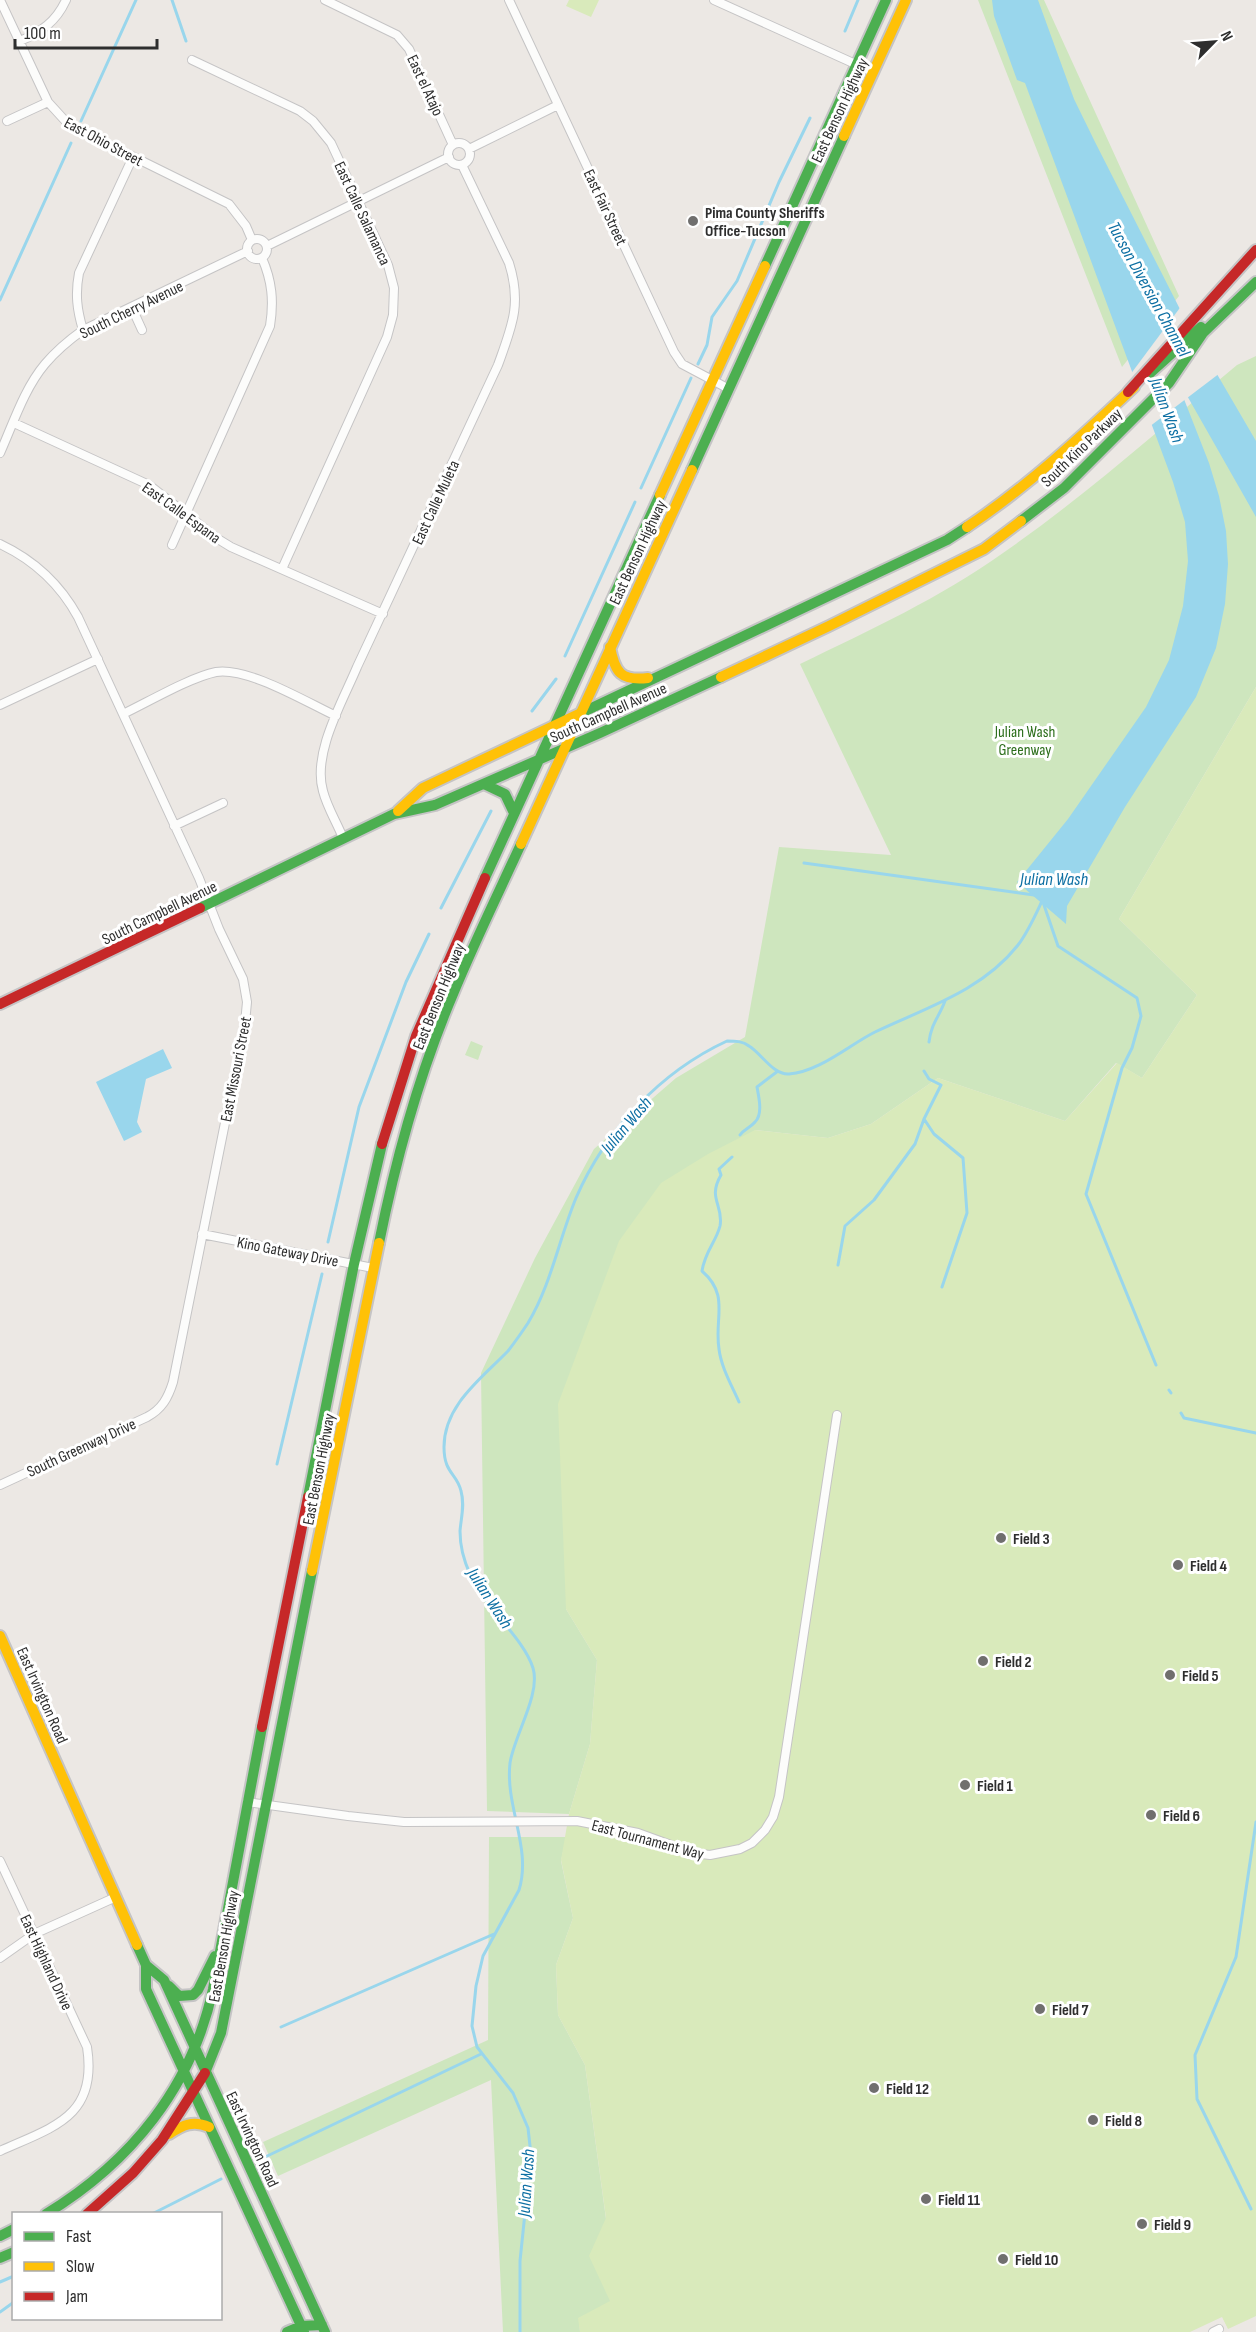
<svg xmlns="http://www.w3.org/2000/svg" width="1256" height="2332" viewBox="0 0 1256 2332" font-family="'Sofia Sans Condensed',sans-serif">
	<rect width="100%" height="100%" fill="#ece8e4"/>
	<path fill="#cee6be" d="M978,0H1044L1179,296L1122,367Z
		M1256,356V687L1119,919L1197,995L1142,1078L1116,1063L1065,1121L938,1078L871,1124L828,1138L755,1130L566,1609L597,1660L590,1744L569,1814L487,1811L481,1373L535,1258L594,1149L676,1078L745,1037L779,847L891,855L800,664C870,630 940,598 1003,553C1085,496 1160,429 1237,365Z
		M471,1041L483,1046L478,1060L465,1055Z
		M489,1837H566L561,1861L573,1918L556,1965L558,2015L585,2065L606,2219L611,2302L579,2318L580,2332H503L491,2080L278,2176L263,2142L488,2040Z"/>
	<path fill="#d9eabb" d="M569,0H599L591,17L566,6Z
		M1256,687V2316L1228,2329L1222,2317L1190,2332H580L578,2318L610,2301L589,2256L606,2218L585,2065L558,2015L556,1965L573,1918L561,1860L569,1814L590,1744L597,1660L566,1609L558,1404L619,1241L661,1183L708,1154L755,1130L828,1138L871,1124L938,1078L1065,1121L1117,1063L1142,1078L1197,995L1119,919Z"/>
	<path fill="#99d6ec" d="M992,0H1038L1074,99L1095,142L1186,321L1256,441V517L1173,371L1209,463L1219,496L1226,531L1228,564L1225,604L1216,648L1196,697L1125,807L1067,906L1066,924L1017,882L1068,819L1146,707L1169,660L1183,606L1188,561L1185,522L1173,482L1025,83L1017,80L994,16Z
		M163,1049L172,1068L146,1079L137,1122L142,1132L124,1141L96,1082Z"/>
	<path fill="#ece8e4" d="M1182,305L1220,373L1149,427L1130,375Z"/>
	<g fill="none" stroke-linecap="round" stroke-linejoin="round">
		<path stroke="#99d6ec" stroke-width="3" d="M172,0L186,41
			M845,31L858,0
			M81,121L136,0
			M0,300L71,143
			M698,364L707,345L712,317L737,281L779,182L810,118
			M641,488L691,378
			M565,656L635,502
			M532,711L556,679
			M804,863L1034,895
			M1043,902L1058,946L1137,998L1141,1016L1132,1048L1122,1068L1086,1194L1156,1365
			M441,908L491,811
			M929,1042C931,1024 939,1017 945,1001
			M924,1071L929,1079L941,1085L924,1119L934,1134L963,1158L967,1213L942,1287
			M740,1135C744,1129 750,1128 755,1122C763,1114 759,1098 757,1087L778,1071
			M732,1157L719,1169L721,1175C707,1199 724,1205 720,1226C716,1242 705,1251 702,1271C730,1295 714,1318 719,1349C721,1367 732,1386 739,1402
			M328,1242L359,1107L406,982L429,934
			M838,1265L845,1226L874,1200L915,1144L924,1119
			M1169,1390L1171,1393
			M1181,1413L1184,1418L1256,1433
			M277,1464L322,1274
			M281,2027L494,1934
			M263,2158L481,2054
			M1251,2209L1197,2099L1195,2055L1236,1957L1256,1822
			M152,2214L221,2179
			M0,2282L14,2276
			M0,2312L14,2302
			M520,2332V2261L531,2155L528,2128L513,2093L477,2047L472,2026L476,1986L483,1956L519,1890C532,1848 505,1807 510,1763C514,1736 541,1694 533,1668C523,1637 484,1607 470,1574C464,1561 460,1545 460,1531C461,1518 465,1505 461,1491C457,1473 444,1474 444,1447C444,1405 482,1378 508,1351C515,1342 522,1332 528,1323C551,1285 559,1239 576,1198C605,1131 660,1072 727,1041C735,1041 743,1041 749,1046C762,1054 773,1075 789,1074C819,1072 849,1045 875,1032C925,1008 982,991 1018,945C1028,932 1035,916 1042,901"/>
		<defs>
			<path id="street" d="M0,0L48,102L69,125L229,204L246,226L252,240
				M325,0L397,35L409,49L453,145
				M509,0L674,352L682,364L729,389
				M714,0L873,72
				M20,41C41,32 56,22 66,0
				M192,60L300,111L313,121L331,143L388,265L394,288L393,315L387,337L282,569
				M7,121L48,102
				M448 154a11 11 0 1 1 22 0a11 11 0 1 1-22 0Z
				M469,149L558,105
				M247 249a10 10 0 1 1 20 0a10 10 0 1 1-20 0Z
				M267,246L449,157
				M132,308L142,330
				M83,330C77,310 75,294 79,273L133,157
				M14,423L149,485L218,539L231,547L383,614
				M0,453C13,424 24,389 45,364C56,351 69,340 83,330L248,251
				M0,544C34,560 60,584 78,617L199,878L219,929L243,979L247,1002L245,1023L173,1382C168,1398 162,1409 147,1417L0,1485
				M172,545L270,326C274,301 272,281 262,258
				M0,705L98,659
				M123,714C148,702 191,677 216,672C248,667 306,702 336,716
				M174,826L223,803
				M343,838C337,823 327,807 323,791C312,753 343,701 357,667L498,365C512,326 522,304 509,263L462,165
				M202,1234L373,1268
				M247,1802L348,1816L404,1822L577,1821L638,1833L693,1853L710,1855L740,1849L752,1843L765,1830L773,1817L779,1797L837,1415
				M0,1861L87,2047C98,2117 53,2127 0,2151
				M0,1958L34,1934L116,1897
				M1213,2332L1219,2329"/>
			<path id="fast" d="M765,266L886,0
				M1149,374L1201,327
				M692,470L844,136
				M1021,521L1064,488L1169,383L1203,333L1256,282
				M581,713L947,540L967,527
				M484,784L505,794L514,813
				M485,878L660,495
				M200,908L394,814L435,805L600,733L721,677
				M379,1243C396,1158 419,1074 453,994C474,943 498,894 521,844
				M308,1497L354,1264L382,1144
				M137,1945L146,1965V1989L304,2332
				M146,1965L164,1980L325,2332
				M169,1986L179,1996L193,1995L198,1990L215,1956
				M205,2073L221,2033L312,1571
				M46,2214C131,2162 192,2087 213,1989L262,1727
				M0,2236L14,2229
				M0,2258L14,2252
				M287,2332L301,2326L322,2325"/>
			<path id="slow" d="M844,136L906,0
				M660,495L765,266
				M967,527C1027,487 1081,437 1134,387
				M610,647C615,673 621,681 648,678
				M721,677L829,626L984,549L1021,521
				M398,811L423,788L581,713
				M521,844L692,470
				M312,1571L379,1243
				M0,1636L137,1945
				M169,2134C183,2125 193,2120 209,2127"/>
			<path id="jam" d="M1128,392L1256,250
				M0,1004L200,908
				M382,1144L416,1036L485,878
				M262,1727L308,1497
				M87,2214L133,2173L162,2140L205,2073"/>
		</defs>
		<use href="#street" stroke="#c5c4c5" stroke-width="10"/>
		<use href="#fast" stroke="#c5c4c5" stroke-width="14"/>
		<use href="#slow" stroke="#c5c4c5" stroke-width="14"/>
		<use href="#jam" stroke="#c5c4c5" stroke-width="14"/>
		<use href="#street" stroke="#fcfcfb" stroke-width="8"/>
		<use href="#fast" stroke="#4caf50" stroke-width="10"/>
		<use href="#slow" stroke="#ffc107" stroke-width="10"/>
		<use href="#jam" stroke="#c62828" stroke-width="10"/>
	</g>
	<g fill="#706f6e" stroke="#fff" stroke-width="2">
		<circle cx="693" cy="221" r="6"/>
		<circle cx="1001" cy="1538" r="6"/>
		<circle cx="1178" cy="1565" r="6"/>
		<circle cx="983" cy="1661" r="6"/>
		<circle cx="1170" cy="1675" r="6"/>
		<circle cx="965" cy="1785" r="6"/>
		<circle cx="1151" cy="1815" r="6"/>
		<circle cx="1040" cy="2009" r="6"/>
		<circle cx="874" cy="2088" r="6"/>
		<circle cx="1093" cy="2120" r="6"/>
		<circle cx="926" cy="2199" r="6"/>
		<circle cx="1142" cy="2224" r="6"/>
		<circle cx="1003" cy="2259" r="6"/>
	</g>
	<g text-anchor="middle" stroke-width="6" stroke-linejoin="round" paint-order="stroke">
		<g font-size="16" fill="#2e2e2e" stroke="#fff">
			<text transform="translate(426 85) rotate(65)" y="6">East el Atajo</text>
			<text transform="translate(839 110) rotate(-65)" y="6">East Benson Highway</text>
			<text transform="translate(104 141) rotate(28)" y="6">East Ohio Street</text>
			<text transform="translate(606 207) rotate(65)" y="6">East Fair Street</text>
			<text transform="translate(363 213) rotate(65)" y="6">East Calle Salamanca</text>
			<text transform="translate(131 309) rotate(-26)" y="6">South Cherry Avenue</text>
			<text transform="translate(1081 447) rotate(-44)" y="6">South Kino Parkway</text>
			<text transform="translate(435 502) rotate(-65)" y="6">East Calle Muleta</text>
			<text transform="translate(182 512) rotate(36)" y="6">East Calle Espana</text>
			<text transform="translate(637 552) rotate(-65)" y="6">East Benson Highway</text>
			<text transform="translate(608 712) rotate(-24)" y="6">South Campbell Avenue</text>
			<text transform="translate(159 912) rotate(-26)" y="6">South Campbell Avenue</text>
			<text transform="translate(438 996) rotate(-68)" y="6">East Benson Highway</text>
			<text transform="translate(235 1069) rotate(-79)" y="6">East Missouri Street</text>
			<text transform="translate(288 1251) rotate(11)" y="6">Kino Gateway Drive</text>
			<text transform="translate(81 1447) rotate(-25)" y="6">South Greenway Drive</text>
			<text transform="translate(318 1469) rotate(-79)" y="6">East Benson Highway</text>
			<text transform="translate(43 1695) rotate(66)" y="6">East Irvington Road</text>
			<text transform="translate(648 1839) rotate(15)" y="6">East Tournament Way</text>
			<text transform="translate(223 1946) rotate(-80)" y="6">East Benson Highway</text>
			<text transform="translate(47 1962) rotate(65)" y="6">East Highland Drive</text>
			<text transform="translate(253 2139) rotate(65)" y="6">East Irvington Road</text>
		</g>
		<g font-size="16" font-weight="bold" fill="#2e2e2e" stroke="#fff" text-anchor="start">
			<text x="705" y="218">Pima County Sheriffs<tspan x="705" dy="18">Office-Tucson</tspan></text>
			<text x="1013" y="1544">Field 3</text>
			<text x="1190" y="1571">Field 4</text>
			<text x="995" y="1667">Field 2</text>
			<text x="1182" y="1681">Field 5</text>
			<text x="977" y="1791">Field 1</text>
			<text x="1163" y="1821">Field 6</text>
			<text x="1052" y="2015">Field 7</text>
			<text x="886" y="2094">Field 12</text>
			<text x="1105" y="2126">Field 8</text>
			<text x="938" y="2205">Field 11</text>
			<text x="1154" y="2230">Field 9</text>
			<text x="1015" y="2265">Field 10</text>
		</g>
		<g font-size="16" fill="#2c6e1b" stroke="#fff">
			<text x="1025" y="737">Julian Wash<tspan x="1025" dy="18">Greenway</tspan></text>
		</g>
		<g font-size="18" font-style="italic" fill="#0d6fa3" stroke="#fff">
			<text transform="translate(1149 289) rotate(61)" y="6">Tucson Diversion Channel</text>
			<text transform="translate(1167 410) rotate(70)" y="6">Julian Wash</text>
			<text x="1054" y="885">Julian Wash</text>
			<text transform="translate(626 1125) rotate(-50)" y="6">Julian Wash</text>
			<text transform="translate(490 1598) rotate(57)" y="6">Julian Wash</text>
			<text transform="translate(526 2183) rotate(-86)" y="6">Julian Wash</text>
		</g>
	</g>
	<rect x="12" y="2212" width="210" height="108" fill="#ffffff" stroke="#ababab" stroke-width="1.5"/>
	<rect x="24" y="2232" width="30" height="9" fill="#4caf50" stroke="#ababab" stroke-width="1.5"/>
	<text x="66" y="2242" font-size="18" fill="#2e2e2e">Fast</text>
	<rect x="24" y="2262" width="30" height="9" fill="#ffc107" stroke="#ababab" stroke-width="1.5"/>
	<text x="66" y="2272" font-size="18" fill="#2e2e2e">Slow</text>
	<rect x="24" y="2292" width="30" height="9" fill="#c62828" stroke="#ababab" stroke-width="1.5"/>
	<text x="66" y="2302" font-size="18" fill="#2e2e2e">Jam</text>
	<g transform="translate(1214 42) rotate(65)" stroke="#ffffff" stroke-width="4.5" paint-order="stroke">
	<path d="M0-4.5L10 22L0 15L-10 22Z" fill="#2e2e2e"/>
	<text y="-9" font-size="16" font-weight="bold" text-anchor="middle" fill="#2e2e2e">N</text>
	</g>
	<path d="M15 39v9h142v-9" fill="none" stroke="#2e2e2e" stroke-width="3"/>
	<text x="24" y="39" font-size="18" fill="#2e2e2e" stroke="#ffffff" stroke-width="4.5" paint-order="stroke">100 m</text>
</svg>
